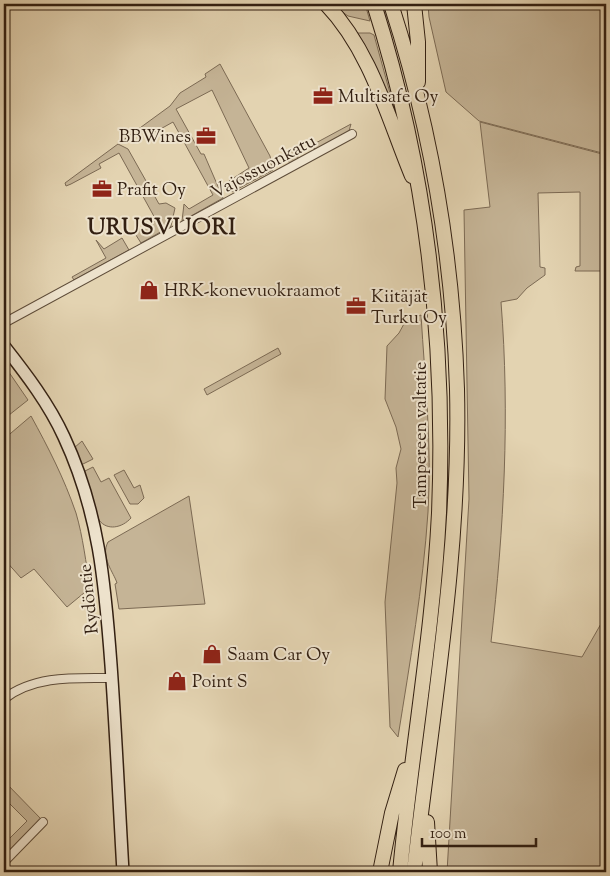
<svg xmlns="http://www.w3.org/2000/svg" width="610" height="876" viewBox="0 0 610 876" font-family="'Sorts Mill Goudy',serif">
	<rect width="100%" height="100%" fill="#e3d3b1"/>
	<filter id="stains"><feTurbulence type="fractalNoise" baseFrequency=".004" numOctaves="4"/><feColorMatrix values="0 0 0 0 .2 0 0 0 0 .09 0 0 0 0 .02 0 0 0 .5 -.17"/></filter>
	<radialGradient id="worn" r=".72"><stop offset=".6" stop-color="#630" stop-opacity="0"/><stop offset="1" stop-color="#630" stop-opacity=".3"/></radialGradient>
	<path fill="#c5b496" stroke="#7c6a54" d="M331,4H365L370,21L348,16Z
		M428,4H606V154L479,121L446,92L429,17Z
		M355,33H370L374,35L398,122Z
		M220,64L270,156L273,170L232,192L229,186V181L249,168L212,90L176,109L201,154H204L223,198L182,221L184,204L189,209L213,195L173,122L148,136L145,130L122,141L170,106L180,93L206,77L205,74Z
		M480,122L606,155V271H575L576,267L580,266V192L538,193L540,267L545,268V275L527,288L517,299L501,302C510,415 504,529 491,642L582,657L606,615V872H447L469,499L464,210L490,207Z
		M351,124L349,131L317,149L312,148V145Z
		M118,144L128,149L159,204L166,203L175,208L171,226L141,243L134,232L156,220L119,153L99,164L101,168L71,184L66,186L65,183Z
		M286 157a6 6 0 1 1 12 0a6 6 0 1 1-12 0Z
		M122,238L129,250L74,280L72,277L106,258L96,240L104,249Z
		M421,315C425,380 432,446 428,512C423,587 410,662 398,737L390,727L385,602L397,483L396,468L401,449L396,427L385,399L387,346L399,333L405,322Z
		M278,348L281,354L207,395L204,389Z
		M4,365L28,400L4,419Z
		M31,416C48,447 64,478 76,513C83,537 86,563 90,588L67,607L34,569L21,578L4,559V439Z
		M82,441L93,459L81,465L74,448Z
		M93,467L101,482L109,478L131,518C122,528 107,531 99,520L83,472Z
		M124,470L134,488L140,485L144,498L138,504H130L114,475Z
		M189,496L205,604L119,609L115,584L117,583C114,573 100,557 108,542Z
		M4,781L41,819L4,858V844L27,821L4,798Z"/>
	<g fill="none" stroke-linecap="round" stroke-linejoin="round">
		<defs>
			<path id="street" d="M4,323L352,134
				M4,699C34,675 76,678 112,678
				M4,862L43,822"/>
			<path id="secondary" d="M4,346C26,374 49,404 64,437C99,512 105,583 111,665C116,734 119,803 123,872"/>
			<path id="highway" d="M326,4C371,51 388,118 412,176
				M374,4C427,171 446,338 439,513C433,633 411,753 400,872
				M391,4C431,128 453,259 457,389C461,551 432,712 414,872
				M414,4L418,42V82
				M427,822L430,872
				M380,872L392,813L405,770"/>
		</defs>
		<use href="#street" stroke="#5e4c39" stroke-width="10"/>
		<use href="#secondary" stroke="#321f11" stroke-width="14"/>
		<use href="#highway" stroke="#321f11" stroke-width="16"/>
		<use href="#street" stroke="#ede2cc" stroke-width="8"/>
		<use href="#secondary" stroke="#ede2cc" stroke-width="11"/>
		<use href="#highway" stroke="#e3d3b1" stroke-width="14"/>
	</g>
	<defs>
		<symbol id="office-bare" viewBox="-9 -9 18 18"><path d="M-6-3h4V-5.5h4V-3h4V5H-6ZM-1-4.5V-3h2v-1.5ZM-6 0V1H6V0Z" fill="#8f2418" stroke="#ede2cc" stroke-width="2.5" paint-order="stroke"/></symbol>
		<symbol id="shop-bare" viewBox="-9 -9 18 18"><path d="M-5-2.5h2.3a2.7 3.5 0 0 1 5.4 0H5L5.5 6h-11ZM-1.5-2.5h3a1.5 2.3 0 0 0-3 0Z" fill="#8f2418" stroke="#ede2cc" stroke-width="2.5" paint-order="stroke"/></symbol>
	</defs>
	<g fill-rule="evenodd">
		<use href="#office-bare" x="309" y="82" width="28" height="28"/>
		<use href="#office-bare" x="192" y="122" width="28" height="28"/>
		<use href="#office-bare" x="88" y="175" width="28" height="28"/>
		<use href="#shop-bare" x="135" y="276" width="28" height="28"/>
		<use href="#office-bare" x="342" y="292" width="28" height="28"/>
		<use href="#shop-bare" x="198" y="640" width="28" height="28"/>
		<use href="#shop-bare" x="163" y="667" width="28" height="28"/>
	</g>
	<g text-anchor="middle" stroke-width="4" stroke-linejoin="round" paint-order="stroke">
		<g font-size="18" fill="#321f11" stroke="#ede2cc" text-anchor="start">
			<text x="338" y="102">Multisafe Oy</text>
			<text x="191" y="142" text-anchor="end">BBWines</text>
			<text x="117" y="195">Prafit Oy</text>
			<text x="164" y="296">HRK-konevuokraamot</text>
			<text x="371" y="302">Kiitäjät<tspan x="371" dy="21">Turku Oy</tspan></text>
			<text x="227" y="660">Saam Car Oy</text>
			<text x="192" y="687">Point S</text>
		</g>
		<g font-size="18" fill="#321f11" stroke="#ede2cc">
			<text transform="translate(263 166) rotate(-28)" y="6">Vajossuonkatu</text>
			<text transform="translate(420 435) rotate(-90)" y="6">Tampereen valtatie</text>
			<text transform="translate(88 599) rotate(-96)" y="6">Rydöntie</text>
		</g>
		<g font-size="22" font-weight="bold" letter-spacing="1" fill="#321f11" stroke="#ede2cc">
			<text x="162" y="234">URUSVUORI</text>
		</g>
	</g>
	<rect width="610" height="876" fill="none" stroke="#e3d3b1" stroke-width="20"/>
	<rect x="5" y="5" width="600" height="866" fill="none" stroke="#321f11" stroke-width="2.5"/>
	<rect x="10" y="10" width="590" height="856" fill="none" stroke="#321f11"/>
	<path d="M422 838v8h114v-8" fill="none" stroke="#321f11" stroke-width="2.5"/>
	<text x="430" y="838" font-size="15" fill="#321f11" stroke="#ede2cc" stroke-width="4" paint-order="stroke">100 m</text>
	<rect width="100%" height="100%" filter="url(#stains)"/>
	<rect width="100%" height="100%" fill="url(#worn)"/>
</svg>
